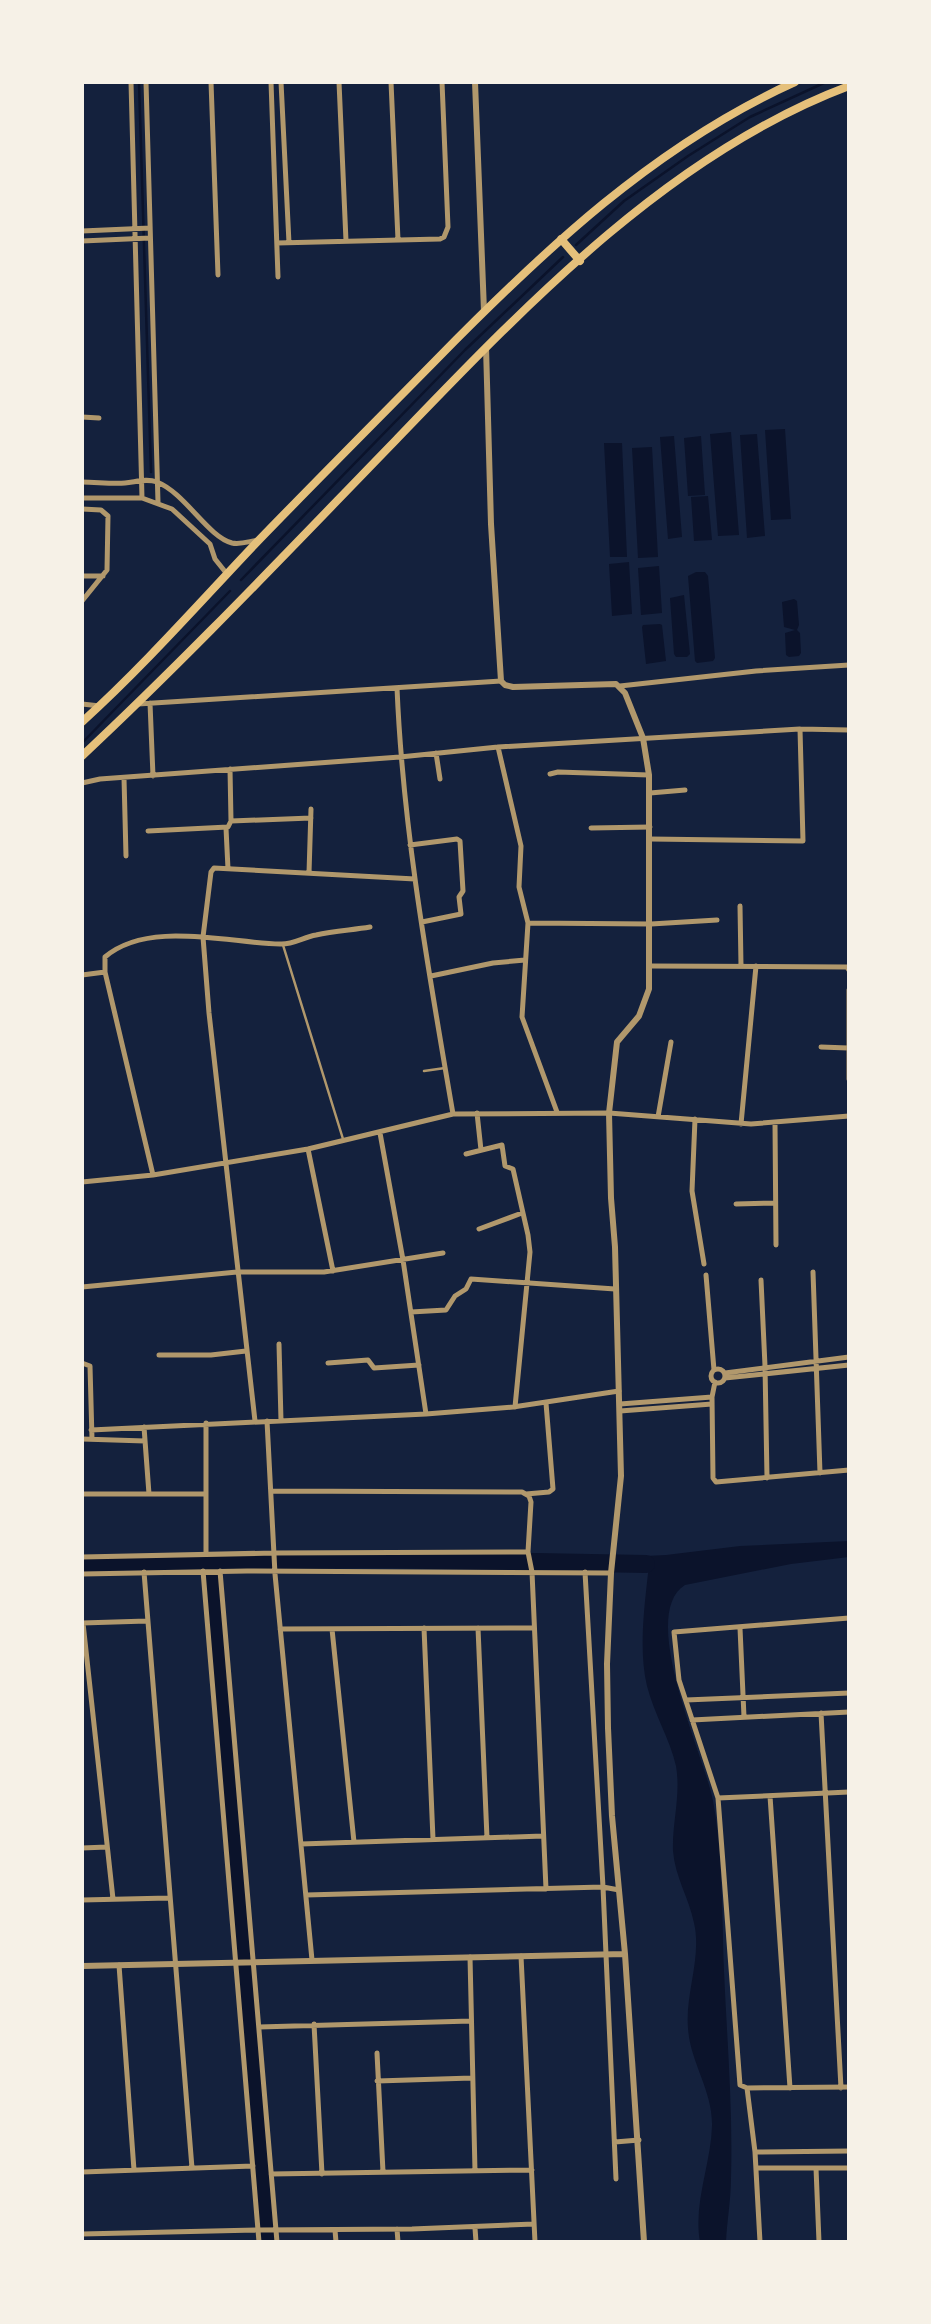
<svg xmlns="http://www.w3.org/2000/svg" width="931" height="2324" viewBox="0 0 931 2324" font-family="'Exo 2',sans-serif">
	<rect width="100%" height="100%" fill="#14213d"/>
	<path fill="#0b132b" d="M785,429L791,519L771,520L765,430Z
		M731,432L739,535L718,536L710,434Z
		M757,434L765,536L747,538L740,435Z
		M674,436L682,537L668,539L660,437Z
		M701,436L705,495L688,496L684,438Z
		M604,443H622L627,557H610Z
		M652,447L658,557L638,558L632,448Z
		M708,496L712,540L694,541L691,497Z
		M629,562L632,614L612,616L609,564Z
		M659,566L662,613L641,615L638,568Z
		M696,572H705L708,576L715,658L713,661L697,663L695,661L688,576Z
		M684,595L690,654L687,657H676L674,654L670,598Z
		M794,599L797,601L799,625L797,630L800,633L801,653L799,656L789,657L786,655L785,633L795,630L784,627L782,602Z
		M660,624L662,625L666,661L646,664L642,627L643,625Z
		M849,1541V1557L791,1564L685,1585C637,1615 705,1757 713,1801C723,1855 722,1916 724,1971C727,2040 733,2109 731,2178C731,2199 727,2221 726,2242H700C693,2203 711,2164 712,2126C713,2091 690,2062 688,2028C685,1994 702,1957 694,1923C689,1898 675,1877 673,1851C672,1823 681,1795 676,1766C670,1739 654,1714 647,1686C638,1648 645,1603 649,1564H622L623,1557L666,1555L740,1546Z"/>
	<g fill="none" stroke-linecap="round" stroke-linejoin="round">
		<path stroke="#0b132b" stroke-width="2.5" d="M139,82L151,472
			M576,245L624,201L688,156L750,117L826,82
			M241,580L465,350L563,257
			M82,743L230,591"/>
		<path stroke="#0b132b" stroke-width="18" d="M211,1562L269,2242
			M82,1564L378,1559L646,1564"/>
		<path stroke="#b1986c" stroke-width="2.5" d="M283,945L343,1139
			M424,1071L445,1068"/>
		<path stroke="#b1986c" stroke-width="5" d="M131,82L142,498
			M146,82L158,502
			M211,82L218,275
			M271,82L278,277
			M281,82L289,243
			M339,82L346,241
			M391,82L398,240
			M82,231L150,228
			M82,241L150,238
			M277,243L440,239L444,237L448,227L442,82
			M82,417L99,418
			M82,482C96,482 111,484 125,483C136,482 146,478 157,482C185,493 208,537 232,543C241,545 250,541 259,540
			M82,498H142L172,509L210,544L215,559L227,574
			M82,509L101,510L108,516L107,570L82,601
			M82,576H103
			M620,686L756,671L849,665
			M397,688C403,831 429,973 453,1114
			M150,703L153,776
			M82,704L100,706
			M138,704L501,681
			M498,747L521,846L519,887L528,923L522,1017L557,1112
			M436,753L440,779
			M550,774L558,772L649,775
			M124,778L126,856
			M82,783L100,779L400,757L498,747L800,729L849,730
			M650,793L685,790
			M231,821L311,818
			M226,828L228,869
			M591,828L650,827
			M148,831L228,827L231,821L230,769
			M650,839L803,841L800,729
			M410,845L457,839L460,841L463,891L459,897L461,914L422,922
			M309,873L311,809
			M740,906L741,966
			M528,923L651,924L717,920
			M651,966L847,967L849,970
			M82,975L105,972
			M431,976L493,963L525,960
			M849,990V1079
			M821,1047L848,1048
			M477,1113L481,1150
			M658,1117L671,1042
			M695,1119L692,1191L704,1264
			M775,1123L776,1245
			M741,1124L756,966
			M380,1133L403,1260L426,1414
			M308,1149L333,1271
			M466,1154L502,1145L505,1166L513,1169L528,1235L530,1252L515,1407
			M153,1175L105,972V957C148,920 228,943 280,944C292,945 304,937 316,935C334,931 352,930 370,927
			M82,1182L153,1175L308,1149L453,1114L609,1113L751,1124L849,1116
			M736,1204L774,1203
			M479,1229L522,1213
			M813,1272L820,1473
			M706,1275L714,1370
			M761,1280L765,1366L767,1478
			M82,1287L237,1272H324L443,1253
			M411,1312L446,1310L455,1296L466,1289L471,1279L615,1289
			M279,1344L281,1421
			M159,1355H211L246,1351
			M82,1363L90,1366L92,1439
			M328,1363L368,1360L374,1368L419,1365
			M711 1376a7 7 0 1 1 14 0a7 7 0 1 1-14 0Z
			M725,1373L849,1357
			M725,1378L849,1365
			M715,1382L712,1397L713,1478L716,1482L849,1470
			M620,1404L712,1397
			M620,1411L712,1404
			M255,1421L209,1013L203,937L211,872L214,868L415,879
			M267,1421L275,1574L312,1960
			M144,1427L149,1494
			M91,1430L426,1414L513,1407L619,1391
			M82,1439L145,1441
			M82,1494H204
			M526,1494L549,1492L553,1489L546,1403
			M528,1552L532,1572L546,1889
			M206,1554V1423
			M82,1557L274,1553L528,1552L531,1502L529,1496L522,1492L271,1491
			M220,1571L277,2242
			M144,1572L192,2168
			M585,1572L603,1887L616,2179
			M82,1574L247,1571L611,1573
			M849,1618L674,1632L679,1680L718,1798L740,2085L747,2088L849,2087
			M82,1623L147,1621
			M83,1623L113,1899
			M424,1628L433,1839
			M478,1628L487,1838
			M740,1628L744,1717
			M280,1629L534,1628
			M332,1629L354,1842
			M686,1700L849,1693
			M821,1713L841,2088
			M692,1720L849,1712
			M770,1796L790,2088
			M718,1798L849,1792
			M301,1844L543,1836
			M82,1848L107,1847
			M306,1895L603,1887L619,1890
			M82,1900L169,1898
			M521,1956L535,2242
			M470,1957L475,2171
			M119,1965L134,2170
			M314,2024L322,2174
			M259,2027L471,2021
			M377,2053L383,2172
			M377,2081L472,2078
			M747,2088L755,2152L760,2242
			M615,2142L639,2140
			M755,2152L849,2151
			M756,2168H849
			M816,2168L819,2242
			M82,2172L253,2166
			M271,2174L532,2170
			M475,2228L476,2242
			M397,2229L398,2242
			M335,2230L336,2242
			M82,2234L258,2230L203,1571
			M259,2242L258,2230L412,2229L534,2224"/>
		<path stroke="#b1986c" stroke-width="6" d="M475,82L484,311
			M486,347L491,524L501,681L505,685L513,687L616,684L625,693L643,738L649,775V989L639,1016L617,1042L609,1113L611,1198L615,1247L621,1476L611,1573L607,1664L608,1728L612,1816L625,1954L644,2242
			M82,1966L625,1954"/>
		<path stroke="#e5c07b" stroke-width="8" d="M561,239L580,261
			M82,722C145,665 201,601 259,540C318,479 378,419 437,359C543,251 655,145 795,82
			M82,756C190,655 292,547 395,441C525,306 670,153 849,86"/>
	</g>
	<rect width="931" height="2324" fill="none" stroke="#f6f1e7" stroke-width="168"/>
</svg>
